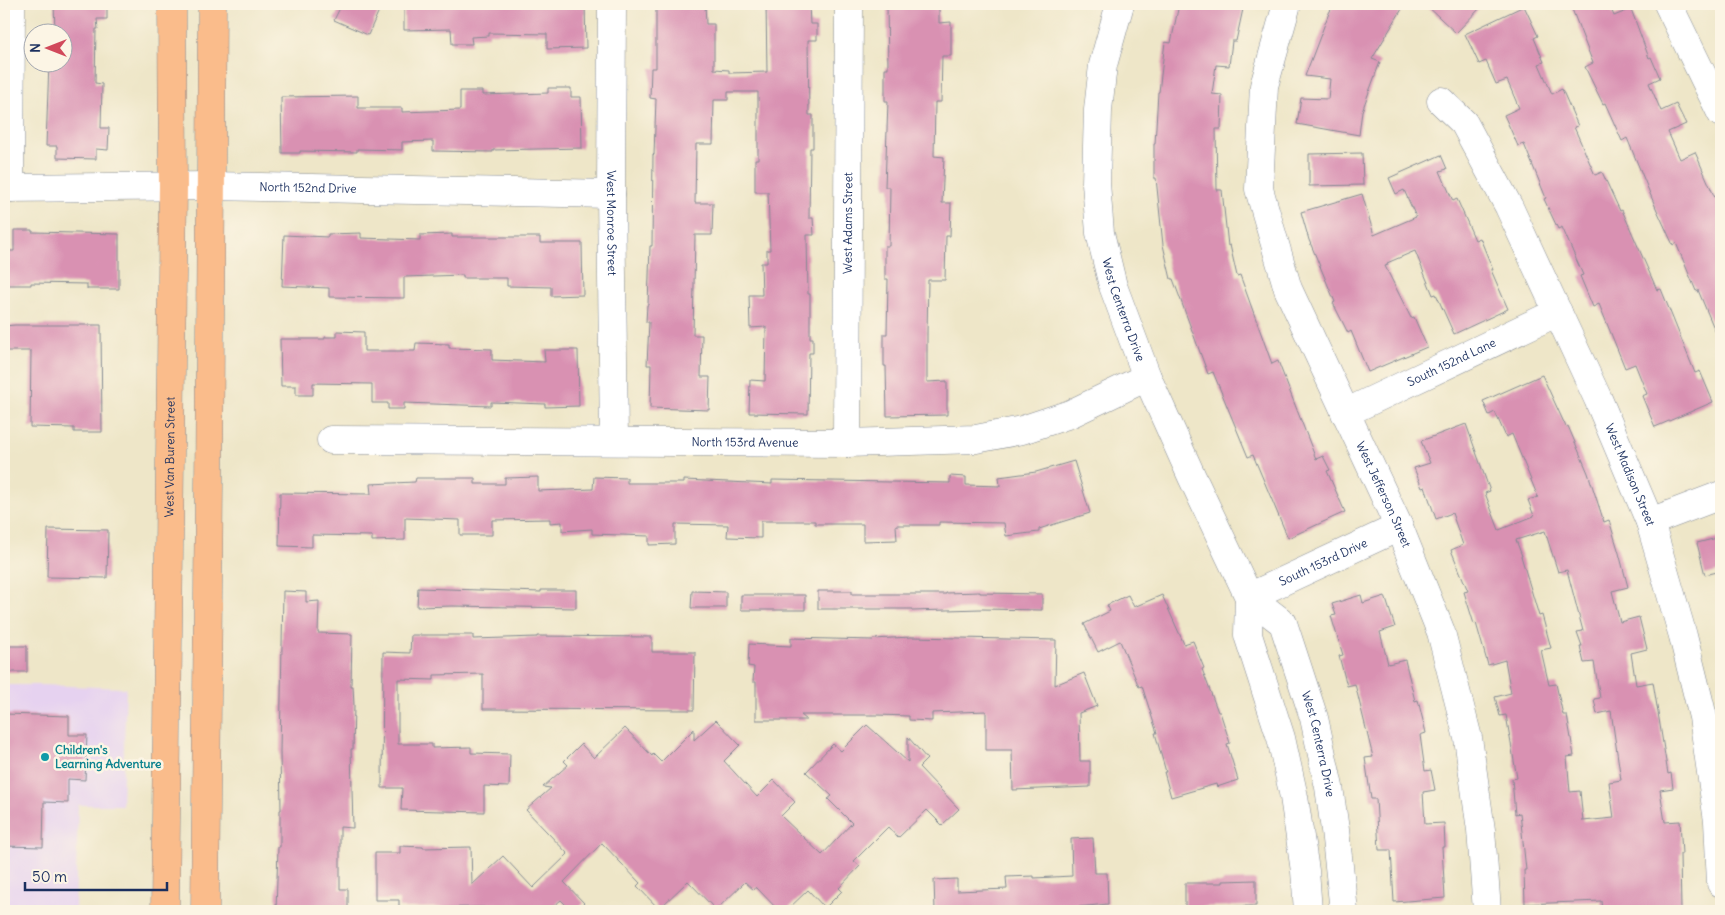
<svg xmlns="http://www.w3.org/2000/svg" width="1725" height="915" viewBox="0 0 1725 915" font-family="Delius,sans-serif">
	<rect width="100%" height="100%" fill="#fcf5e5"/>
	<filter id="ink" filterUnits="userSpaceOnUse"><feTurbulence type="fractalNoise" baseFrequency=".02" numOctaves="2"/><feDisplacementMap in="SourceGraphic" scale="10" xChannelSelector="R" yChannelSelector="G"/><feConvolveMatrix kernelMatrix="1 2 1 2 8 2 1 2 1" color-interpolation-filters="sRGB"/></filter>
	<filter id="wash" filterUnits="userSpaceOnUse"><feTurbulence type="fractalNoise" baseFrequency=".0096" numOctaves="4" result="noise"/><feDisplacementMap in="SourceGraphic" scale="20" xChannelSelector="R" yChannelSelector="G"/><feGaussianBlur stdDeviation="1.12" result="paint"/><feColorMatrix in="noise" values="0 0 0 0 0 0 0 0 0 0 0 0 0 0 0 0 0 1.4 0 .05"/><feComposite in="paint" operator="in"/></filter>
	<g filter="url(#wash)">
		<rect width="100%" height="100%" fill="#eee6c8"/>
		<path fill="#e6d2f0" d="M4,685H42L126,688L122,805H78L75,911H4Z"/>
		<g id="blocks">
			<path fill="#d991b2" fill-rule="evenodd" d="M54,4H107V19H97L98,29H96L95,83L102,84L101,128H109L108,150L96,149V159L57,158V146H46L49,62H62V30H55Z
				M342,4H382L368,35L334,20Z
				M404,4H585L586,48L547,49V34L489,33V36L471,37L472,44H452L451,29L404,30Z
				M656,4H705L706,24H714V69L729,70V73L767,72L766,4H809L810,24H817V40H808L809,115H813V148H810L809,218H813L814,235H807L808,294H810V338H813V353H809L808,414L749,413L750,380L765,381L766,327L750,328L749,295H762L761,263H767V250H770L768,192H755V159H758V92H728V100H714L713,144H696L695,203H713L712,235H695L693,335H702L701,377H710L709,410L650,408L651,365H647L649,322H646L647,305H648L650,246H652L653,154L654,155L656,99L650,98L651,68H656Z
				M887,4H939V23L951,22V56H942L941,102H935L934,156L944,157L942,203H951L950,236H946L945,280H928L927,334V382L947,381V415L887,416L886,366H884V334H887L888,279H885V246H889L890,187H885L888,101H885V68H888Z
				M1179,4H1219L1243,9L1236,41H1232L1229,66L1216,65L1212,94L1222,95L1221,129H1216L1217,190H1222L1228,246L1230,245L1237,276L1240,275L1272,364L1278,361L1316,459L1323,456L1330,470L1327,471L1345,512L1288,538L1253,455L1248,457L1213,372L1208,374L1173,279H1171L1163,245L1156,178H1154V144H1155L1158,92H1159L1165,42L1171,43Z
				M1334,4H1405L1372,59L1380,62L1362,111L1359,135L1297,124L1301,98L1328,99L1330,79L1305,76L1329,13Z
				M1425,4H1484L1456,33Z
				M1570,4H1609L1614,16L1631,9L1649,58L1651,57L1660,78L1649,83L1661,111L1676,104L1686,124L1668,132L1680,159L1695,152L1715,198L1721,195V345L1698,290L1696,291L1676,243L1673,245L1656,208L1627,138L1622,141L1605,103L1603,104L1585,67L1593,63Z
				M1524,6L1538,36L1534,38L1544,62L1539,64L1552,94L1562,89L1578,126L1574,127L1595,175L1602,172L1620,211L1622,210L1657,290L1661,289L1695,373L1700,371L1713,402L1655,427L1642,396L1647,394L1635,364L1625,368L1599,304L1593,307L1580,276L1583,275L1562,227L1558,229L1544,199L1546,198L1524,144L1518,146L1504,115L1519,108L1507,80L1496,84L1486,61L1479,64L1465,34Z
				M548,88H571V97H581L582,148L493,150V152L433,151V141L402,142V150L357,149V152L300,151V153H282L281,97L358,96V108H402V112L460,110V91H482V95L548,93Z
				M1362,153L1363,185L1309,186V154Z
				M1441,155L1447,169L1440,171L1453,201L1457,199L1475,240L1480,238L1493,270H1491L1508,309L1454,334L1436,294L1433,295L1415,251L1387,263L1388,265L1385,266L1411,318L1414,317L1427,347L1368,372L1351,331L1348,333L1333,303L1335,302L1309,240L1301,212L1362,194L1374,235L1416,217L1404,190L1396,194L1389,178Z
				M14,230H32V232L119,234V289H87V284L31,283V285H4V251H14Z
				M361,233V238L420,240V235L452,234V237H540V243H582L583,295L551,296V287L507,286V278H463V275L404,277V298L329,297V288L282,286L284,235L328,237V234Z
				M15,325H101L102,432H74V428L30,427L31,351H4V326Z
				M337,331L364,332V351H415L416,343L449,344V348L492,349V360L545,362L544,350H578L579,406L545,407V404L491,402V406L404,403V409H388V403H372V384L313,383V395H296V386H281L280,339H325V337H337Z
				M1542,375L1566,427L1568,426L1588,473L1604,522L1609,520L1619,553L1628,587L1612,591L1620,622L1639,617L1647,649L1631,653L1636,685L1653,682L1668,774L1671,773L1673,788L1660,790L1665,822L1680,821L1682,854H1680L1681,911H1602L1601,901L1525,904L1524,870H1526L1520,813L1515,814L1512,779L1517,778L1506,715L1500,716L1495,697L1511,693L1505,660L1488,665L1476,623L1474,624L1464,592L1468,591L1451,550L1463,545L1452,513L1436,519L1425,487L1422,488L1414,468L1430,463L1421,441L1466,424L1490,491L1485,493L1499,530L1534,516L1528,500L1538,497L1512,434L1506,437L1495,412L1489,415L1483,401ZM1545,531L1558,572L1567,570L1583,631L1577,632L1582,646H1580L1584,663L1594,662L1600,698L1594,699L1597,714L1611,711L1621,780L1609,782L1614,818L1583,821L1580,791L1570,792L1567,757L1574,756L1567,715H1563L1556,684L1549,685L1541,650L1551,648L1542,615L1539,616L1521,556H1522L1516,540Z
				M1074,461L1090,513L1039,529V532L1006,536L1004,523L939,522V525H896L897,540L863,541V524H815V521H761V538L727,537L728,525L675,524V544L649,545V536L592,534V529L562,531V522L550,523V519L492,520V535H460V520L405,518V540L372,541V536L312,535V547L279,546L280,493L371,494L370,484L415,482L416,478H475V484H505V478L538,477V491L593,489L594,477L627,478V483H684V480L772,484V480L950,483V476L966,477V485L1000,486L999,477L1036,472Z
				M48,529L108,530L107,578L47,577Z
				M1721,537V571L1705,575L1697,543Z
				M418,588L541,592V590H576V608L452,606L417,607Z
				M283,591L306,592V602L319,601L318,633L352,634L351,686H353L354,706L353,749H351L353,828L340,827V889H348V911H276L278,847H280V810H281L280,751Z
				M692,591L726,592V608H691Z
				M818,591H852V594H946V593L980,592V593L1042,594V610L981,609L912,611V609H818Z
				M741,595H805V610H741Z
				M1128,595L1134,607L1162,595L1184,644L1193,641L1204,668L1202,669L1218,712H1220L1230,743L1227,744L1238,780L1217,787L1216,784L1171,797L1164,772H1166L1155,733H1157L1142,686L1139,687L1120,641L1098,652L1084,624L1110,611L1107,605Z
				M1361,595L1363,603L1385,596L1395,627L1380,632L1388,664L1405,660L1415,701L1418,700L1426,733L1420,735L1425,771L1431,770L1435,790L1423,792L1425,824L1444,823L1445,847H1442L1445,898L1394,902L1391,850H1379L1376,799H1371L1365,758L1373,757L1355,684L1347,686L1339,656L1343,655L1331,616L1336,615L1332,604Z
				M411,635H473V639L537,637V636L652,637V652H695L694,710L483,709V674L434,675V680L398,679V744H432V748L471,747V753L510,754L509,787L484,786V812L401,810L402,788H382L383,652L410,653Z
				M911,637L1056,640L1055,685L1084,673L1097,706L1079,713L1080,761H1090V787L1013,790L1012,750H986V711L932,713V721L909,720V716L877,715H801L807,720H756V682H753L754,667L748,666L749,644L791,646V638L873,640V639Z
				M4,646H27V672H4Z
				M4,714L69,716V735H87L85,780L68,779V803L44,802L43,847L4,846Z
				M716,720L740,745L724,761L757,797L774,780L795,802L781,816L822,855L852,823L828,799L832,796L806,772L833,744L841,751L867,725L908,762V737L927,759L919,767L959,809L942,825L927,810L898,838L888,827L854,861L860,866L839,888L842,891L825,908L808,890L786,911H779L756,887L754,890L745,882L716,910L688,881L659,909L637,886L640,883L602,843L564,882L584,903L576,911H572L561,900L548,911H480L484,907L399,908V900H375V853H400V846L423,847V848L471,847L472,885L503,856L533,888L568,854L526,810L551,788L543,787L568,765L564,761L581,744L594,758L625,728L652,756L653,754L661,762L694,729V740Z
				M1093,838L1095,873H1107L1108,904L1035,911H935L934,880L957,879V891L1007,889L1006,877L1034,876V878L1072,876L1071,839Z
				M1256,880V906L1185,907V883H1223V881Z"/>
		</g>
	</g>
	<g filter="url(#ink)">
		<use href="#blocks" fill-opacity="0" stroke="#848a93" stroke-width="1"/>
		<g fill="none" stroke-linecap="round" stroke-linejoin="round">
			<defs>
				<g id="minor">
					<path id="s1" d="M612,4L611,194L614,441"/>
					<path id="s2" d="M1120,4L1103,65L1098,110L1096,183L1100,233L1113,286L1147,377L1192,477L1249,597L1248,635L1281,738L1294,797L1305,871L1308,911"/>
					<path id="s3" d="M1287,4L1264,86L1259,189L1288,289L1399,527L1441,632L1468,738L1481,830L1487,911"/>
					<path d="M1668,4L1721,113"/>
					<path id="s4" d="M1441,101L1464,123L1509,207L1598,399L1650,522L1683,636L1703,717L1718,821L1721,883"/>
					<path id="s5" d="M4,188L211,186L611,194"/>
					<path d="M10,188L11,4"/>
					<path id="s6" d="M1345,413L1558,312"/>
					<path id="s7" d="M331,440L847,443L976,439L1022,430L1070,414L1147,377"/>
					<path id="s8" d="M847,443L849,4"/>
					<path d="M1650,522L1721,495"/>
					<path id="s9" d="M1249,597L1283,623L1314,718L1329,787L1335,830L1344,911"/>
					<path id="s10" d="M1249,597L1399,527"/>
				</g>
				<g id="major">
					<path id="s11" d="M165,911L173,186L172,4"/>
					<path d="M205,911C209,609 210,306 212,4"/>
				</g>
			</defs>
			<use href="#minor" stroke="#848a93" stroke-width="29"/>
			<use href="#major" stroke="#848a93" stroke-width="29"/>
			<use href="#minor" stroke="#fff" stroke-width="28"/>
			<use href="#major" stroke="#fabc8b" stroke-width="28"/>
		</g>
	</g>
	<circle fill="#0f9aa8" stroke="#fcf5e5" stroke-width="2" cx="45" cy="757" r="5"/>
	<g text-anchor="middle" stroke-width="5" stroke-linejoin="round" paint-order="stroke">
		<g font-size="12" fill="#1b2f5e" stroke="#fcf5e5">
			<text dy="4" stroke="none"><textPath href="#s5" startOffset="304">North 152nd Drive</textPath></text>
			<text dy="4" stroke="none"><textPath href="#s1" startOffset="219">West Monroe Street</textPath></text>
			<text dy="4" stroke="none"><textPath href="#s8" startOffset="220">West Adams Street</textPath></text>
			<text dy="4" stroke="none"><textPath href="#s2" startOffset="312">West Centerra Drive</textPath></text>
			<text dy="4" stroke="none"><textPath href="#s6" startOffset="118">South 152nd Lane</textPath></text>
			<text dy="4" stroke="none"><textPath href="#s7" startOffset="414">North 153rd Avenue</textPath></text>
			<text dy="4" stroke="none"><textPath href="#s11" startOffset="454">West Van Buren Street</textPath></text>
			<text dy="4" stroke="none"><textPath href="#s4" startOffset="421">West Madison Street</textPath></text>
			<text dy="4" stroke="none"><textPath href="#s3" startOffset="519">West Jefferson Street</textPath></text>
			<text dy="4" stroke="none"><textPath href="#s10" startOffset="82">South 153rd Drive</textPath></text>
			<text dy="4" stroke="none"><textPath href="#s9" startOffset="169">West Centerra Drive</textPath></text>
		</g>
		<g font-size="12" font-weight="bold" fill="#0d838f" stroke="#fcf5e5" text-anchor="start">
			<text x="55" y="754">Children's<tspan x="55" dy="14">Learning Adventure</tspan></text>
		</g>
	</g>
	<rect width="1725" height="915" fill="none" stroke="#fcf5e5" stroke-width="20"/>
	<g transform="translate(48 48) rotate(270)"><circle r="24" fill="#fcf5e5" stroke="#a2a6af"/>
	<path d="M0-4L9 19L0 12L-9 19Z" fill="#d1495b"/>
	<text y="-8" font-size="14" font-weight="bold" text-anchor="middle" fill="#1b2f5e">N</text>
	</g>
	<path d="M25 882v8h142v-8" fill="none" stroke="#1b2f5e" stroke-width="2.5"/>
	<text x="32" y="882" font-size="15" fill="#1b2f5e" stroke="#fcf5e5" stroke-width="4" paint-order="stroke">50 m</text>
</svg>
